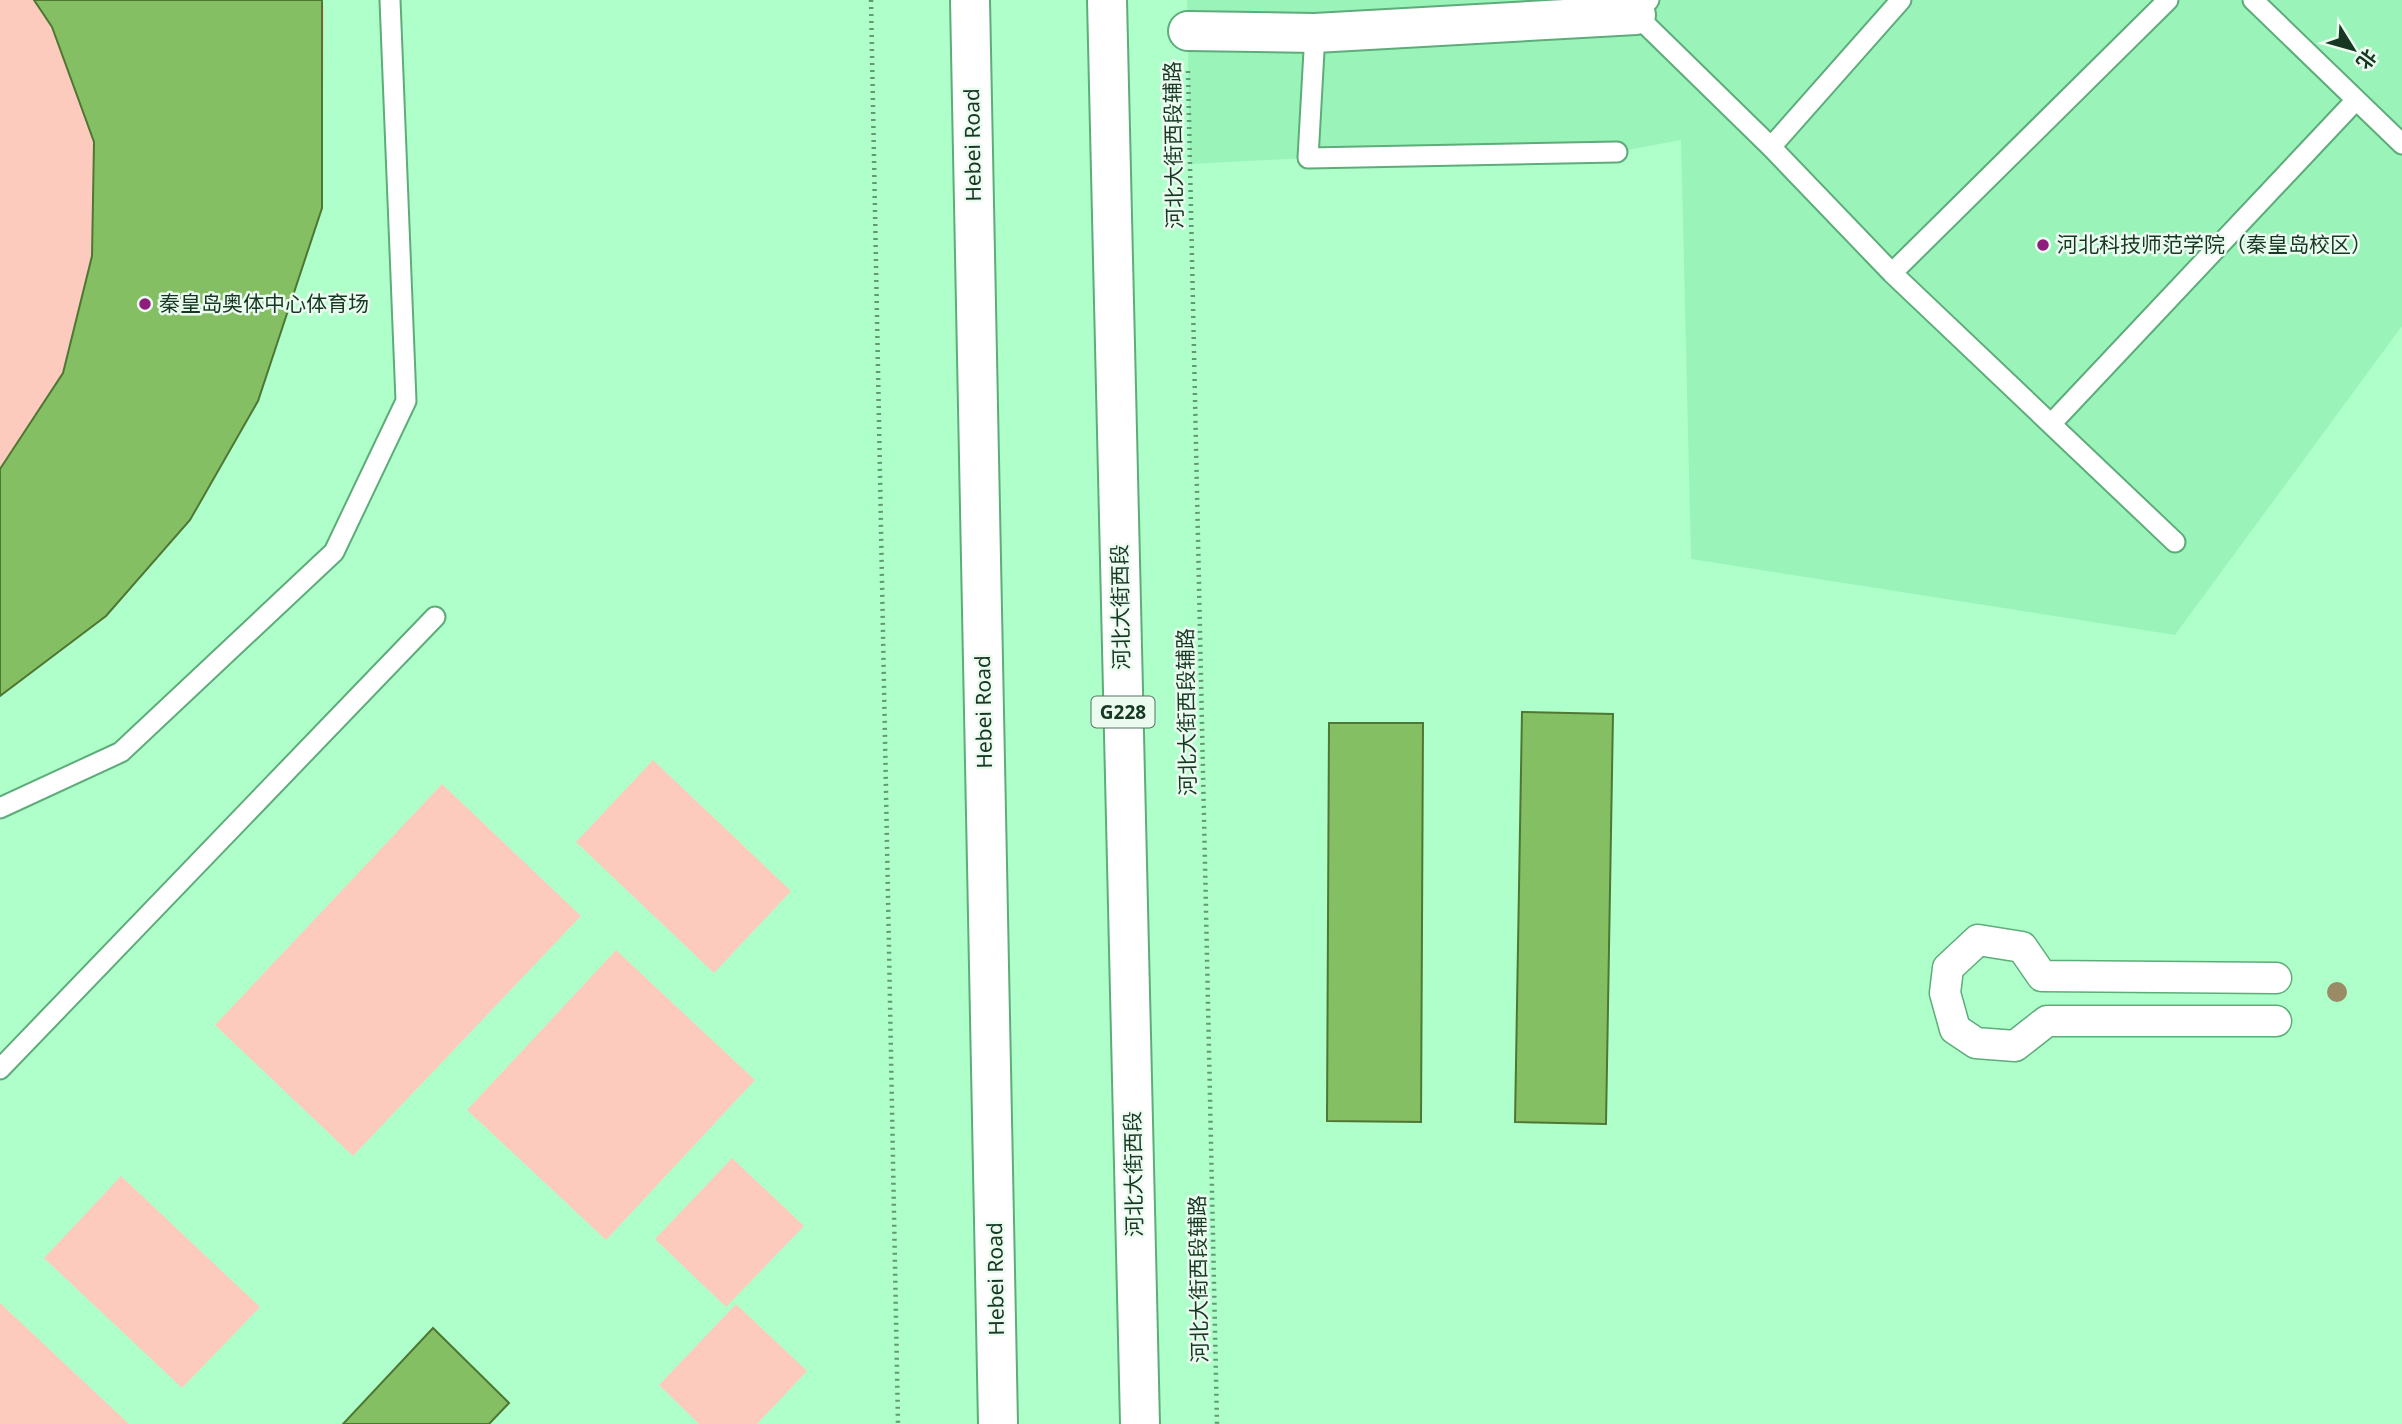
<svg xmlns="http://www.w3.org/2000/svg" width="2402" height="1424" viewBox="0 0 2402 1424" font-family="'Noto Sans','Noto Sans SC',sans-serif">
	<rect width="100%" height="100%" fill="#aeffc9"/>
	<path fill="#9af4ba" d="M1187,0H2402V326L2175,635L1691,559L1681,140L1617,152L1308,158L1190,164Z"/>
	<path fill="#fdcbbe" d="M0,0H322L324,8L322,208L258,401L106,616L0,696Z
		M653,760L791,891L714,973L576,842Z
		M442,784L581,916L353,1156L215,1025Z
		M616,950L755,1080L606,1240L467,1110Z
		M732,1158L804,1226L726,1307L655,1239Z
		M121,1176L260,1307L182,1388L44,1258Z
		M0,1303L129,1424H0Z
		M736,1304L807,1371L757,1424H699L659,1385Z"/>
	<path fill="#85bf63" stroke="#4d7733" stroke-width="2" d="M34,0H322V208L258,401L190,520L106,616L0,696V469L63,373L92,256L94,142L52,27Z
		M1522,712L1613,714L1606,1124L1515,1122Z
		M1329,723H1423L1421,1122L1327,1121Z
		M433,1328L509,1403L489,1424H343Z"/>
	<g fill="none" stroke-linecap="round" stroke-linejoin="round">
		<defs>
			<path id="service" d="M1649,0L1636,15L1771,147L1892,273L2175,542
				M2253,0L2402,144
				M1315,33L1308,158L1617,152
				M1771,147L1901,0
				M1892,273L2168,0
				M2051,424L2356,100
				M0,808L121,752L334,552L406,401L390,0
				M0,1069L435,617"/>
			<path id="pedestrian" d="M2276,978L2042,976L2022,947L1978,940L1948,968L1945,993L1955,1029L1976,1043L2015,1046L2047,1021H2276"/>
			<path id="minor" d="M1188,31L1315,33L1636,15"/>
			<path id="trunk" d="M970,0L998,1424
				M1107,0L1140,1424"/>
		</defs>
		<use href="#service" stroke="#5dac7a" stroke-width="23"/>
		<use href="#pedestrian" stroke="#5dac7a" stroke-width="33"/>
		<use href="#minor" stroke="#5dac7a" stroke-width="42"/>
		<use href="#trunk" stroke="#5dac7a" stroke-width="42"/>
		<path stroke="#609974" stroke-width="4.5" stroke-dasharray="2 5" stroke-linecap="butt" d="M871,0L898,1424
			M1188,71L1217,1424"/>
		<use href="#service" stroke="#fff" stroke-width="19"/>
		<use href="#pedestrian" stroke="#fff" stroke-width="30"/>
		<use href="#minor" stroke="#fff" stroke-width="38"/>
		<use href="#trunk" stroke="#fff" stroke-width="38"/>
	</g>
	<circle fill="#9a8a65" cx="2337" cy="992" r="10"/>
	<g fill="#8e1d7e" stroke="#ecfbf0" stroke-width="2.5">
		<circle cx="2043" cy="245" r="7"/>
		<circle cx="145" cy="304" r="7"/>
	</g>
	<g text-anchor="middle" stroke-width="5" stroke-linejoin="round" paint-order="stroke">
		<rect fill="#ecfbf0" stroke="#567260" stroke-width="2" x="1091.5" y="696.5" width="63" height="31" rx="5"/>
		<g font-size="19" font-weight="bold" fill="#163823">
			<text x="1123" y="719">G228</text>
		</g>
		<g font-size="21" fill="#163823" stroke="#ecfbf0">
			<text transform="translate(973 145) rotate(-91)" y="7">Hebei Road</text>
			<text transform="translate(1174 145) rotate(-91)" y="7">河北大街西段辅路</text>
			<text transform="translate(1121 607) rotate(-91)" y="7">河北大街西段</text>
			<text transform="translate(984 712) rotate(-91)" y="7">Hebei Road</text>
			<text transform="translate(1187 712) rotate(-91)" y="7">河北大街西段辅路</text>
			<text transform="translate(1134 1174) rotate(-91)" y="7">河北大街西段</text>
			<text transform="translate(996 1279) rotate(-91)" y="7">Hebei Road</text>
			<text transform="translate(1199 1279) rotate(-91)" y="7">河北大街西段辅路</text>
		</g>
		<g font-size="21" fill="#163823" stroke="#ecfbf0" text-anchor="start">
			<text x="2057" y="252">河北科技师范学院（秦皇岛校区）</text>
			<text x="159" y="311">秦皇岛奥体中心体育场</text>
		</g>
	</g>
	<g transform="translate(2353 49) rotate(127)" stroke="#ecfbf0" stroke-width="5" paint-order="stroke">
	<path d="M0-5L12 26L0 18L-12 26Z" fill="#163823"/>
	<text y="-10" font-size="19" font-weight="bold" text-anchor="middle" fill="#163823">北</text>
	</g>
</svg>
